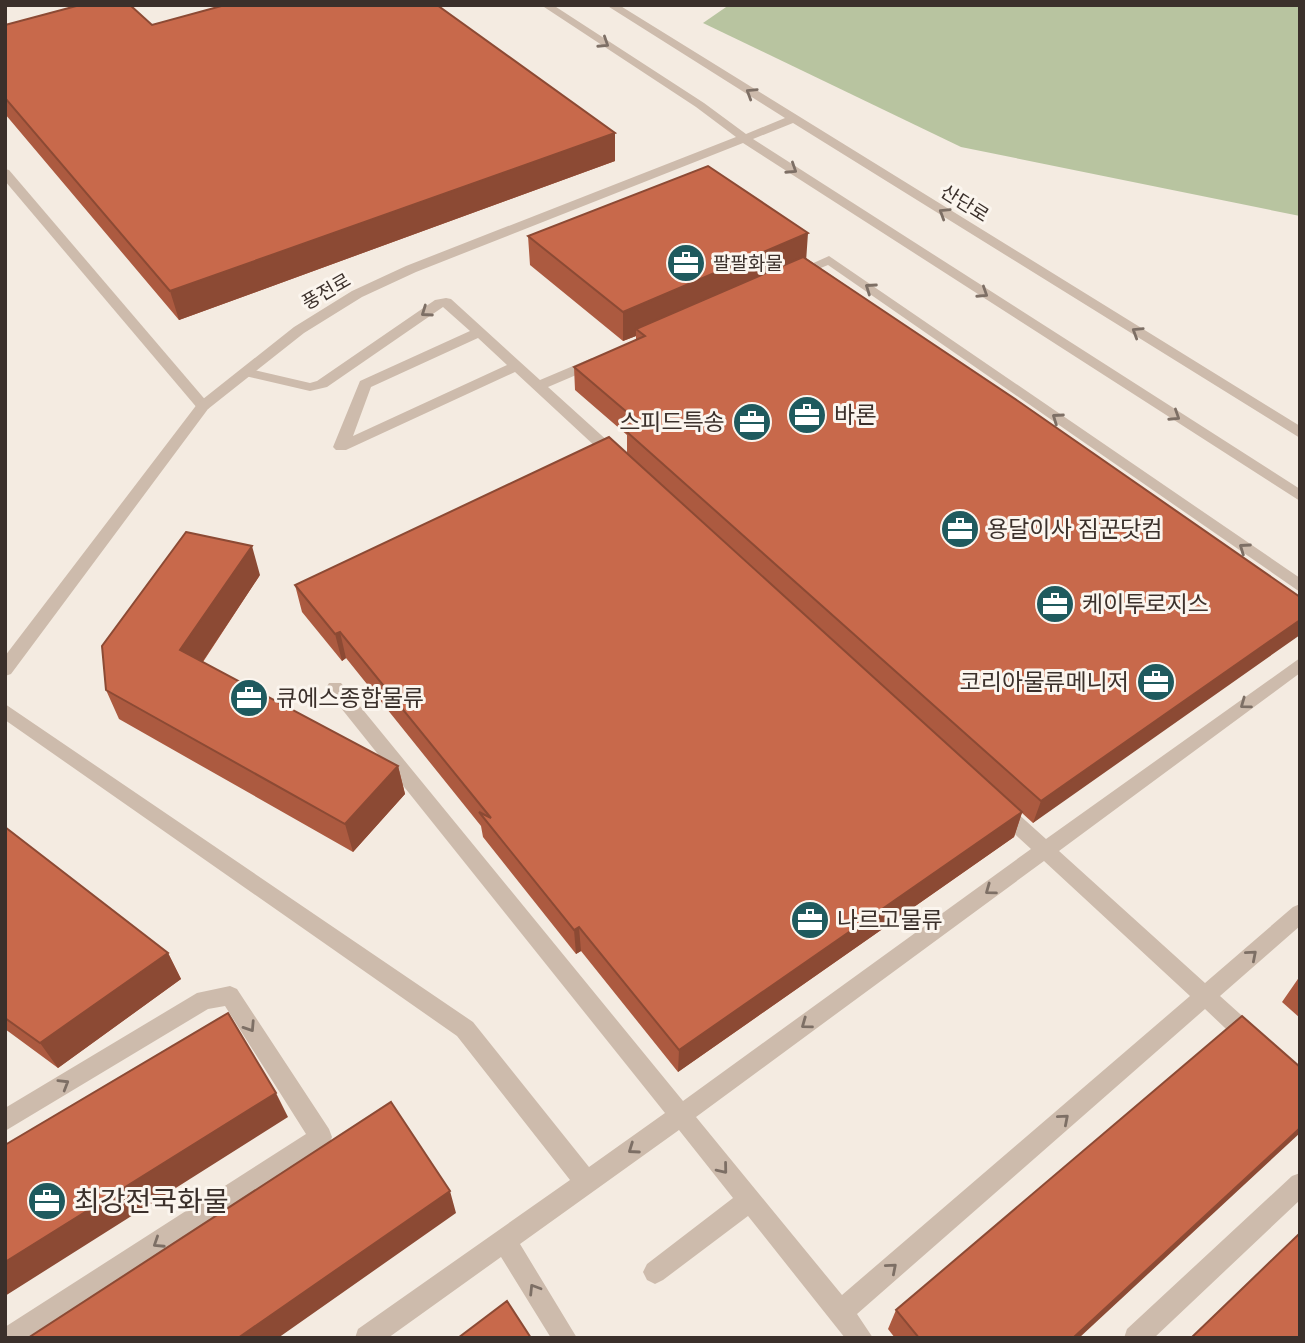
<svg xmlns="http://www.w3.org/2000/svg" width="1305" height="1343" viewBox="0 0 1305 1343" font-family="Poppins,'Noto Sans KR',sans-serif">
	<rect width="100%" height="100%" fill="#f4ebe1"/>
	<path fill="#b8c4a0" d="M729,5H1300V216L961,147L703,23Z"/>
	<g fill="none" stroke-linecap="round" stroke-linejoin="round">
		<path fill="#cdbbac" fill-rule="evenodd" d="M829,256L1300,578V592L828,265L796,278L789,274Z
			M446,298L451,299L540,380L592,358H602V364L548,387L621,453L624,457L621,461H611L515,372L346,450H336L333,447L360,381L470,331L443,307L327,387L310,391L241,375L239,372L246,368L310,383L317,381L435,300ZM478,338L507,365L353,436L371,387Z
			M1300,658V673L1059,851L1205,983L1293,907L1300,904V926L1220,996L1259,1031L1262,1038L1259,1045L1251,1048L1243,1045L1205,1009L857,1314L873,1338H845L748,1216L663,1280L655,1284L647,1280L643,1272L647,1264L733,1198L679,1130L520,1244L577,1338H551L501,1257L388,1338H355L358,1329L570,1180L457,1036L5,720V704L473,1022L589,1167L665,1113L329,693L326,688L329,683H341L683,1101L1031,849L993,814L991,809L993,804L1000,801L1007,804L1046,839ZM1044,861L1190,996L842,1295L696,1117Z
			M230,986L237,989L329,1129L332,1137L329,1145L33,1338H5V1327L306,1134L225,1006L208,1009L5,1131V1108L197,993Z
			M1300,1173V1200L1154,1338H1124L1127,1329L1292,1176Z"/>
		<path fill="#cdbbac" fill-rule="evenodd" d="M5,169L9,170L208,403L210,406L208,409H198L5,181Z"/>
		<path fill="#cdbbac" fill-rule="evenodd" d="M541,5H553L704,103L746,134L785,118L606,5H619L1300,426V438L793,123L753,139L1300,489V501L743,143L416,272L362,297L304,333L208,409L11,674L5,676V656L198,403L294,327L352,291L406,266L736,137L696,107Z"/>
	</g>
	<path fill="#ac5a40" d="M5,25H152L615,161L179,320L5,114Z
		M528,236L806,258L1300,597L1033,823L1022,813L1014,837L678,1072L581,951L576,954L483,837L481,826L346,658L342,661L302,612L295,585L627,454V435L575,390L574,367L636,340V336L623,341L530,265Z
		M260,575L203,662L398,766L405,794L353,852L119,719L106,690Z
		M5,827L168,953L181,979L58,1068L5,1029Z
		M1300,976V1018L1282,1002Z
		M896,1310L1079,1338H895L888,1329Z"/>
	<path fill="#8c4a34" d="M615,133V161L179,320L170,291Z
		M808,233L806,262L636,329V336L623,341V312Z
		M252,546L260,575L191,679L180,650Z
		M1300,620V635L1033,823L1041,801Z
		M340,632L346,658L342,661L335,634Z
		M398,766L405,794L353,852L345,824Z
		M1022,812L1014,837L678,1072L679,1050Z
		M579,927L581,951L576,954L574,930Z
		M168,953L181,979L58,1068L40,1043Z
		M276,1093L288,1117L5,1296V1262Z
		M1300,1128V1133L1079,1338H1073Z
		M450,1191L456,1213L278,1338H238Z"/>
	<path fill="#c8694b" stroke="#8c4a34" stroke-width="2" d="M80,5H130L152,25L225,5H437L615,133L170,291L5,98V25Z
		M708,166L808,233L623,312L528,236Z
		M803,257L1018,401L1300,597V620L1041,801L627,432L642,425L574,367L645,336L636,329Z
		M609,437L1022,812L679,1050L579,927L574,930L479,812L491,818L340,632L335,634L295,585Z
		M186,532L252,546L180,650L398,766L345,824L106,690L102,646Z
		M5,827L168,953L40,1043L5,1018Z
		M228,1013L276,1093L5,1262V1145Z
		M1242,1016L1300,1067V1128L1073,1338H919L896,1310Z
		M391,1102L450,1191L238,1338H28Z
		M1300,1233V1338H1191Z
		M507,1301L531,1338H458Z"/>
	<defs><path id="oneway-chevron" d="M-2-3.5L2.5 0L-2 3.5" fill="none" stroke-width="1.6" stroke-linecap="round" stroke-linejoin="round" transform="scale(1.75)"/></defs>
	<g stroke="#7d6f65">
		<use href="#oneway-chevron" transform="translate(604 43) rotate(33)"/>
		<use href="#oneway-chevron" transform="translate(751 93) rotate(-148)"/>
		<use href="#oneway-chevron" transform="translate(792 169) rotate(33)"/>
		<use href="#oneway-chevron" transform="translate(944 213) rotate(-148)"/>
		<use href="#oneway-chevron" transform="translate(870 288) rotate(-145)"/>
		<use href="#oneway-chevron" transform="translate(983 293) rotate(33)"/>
		<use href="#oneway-chevron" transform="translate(426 312) rotate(145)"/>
		<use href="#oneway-chevron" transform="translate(1137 332) rotate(-148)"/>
		<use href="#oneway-chevron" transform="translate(1175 416) rotate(33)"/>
		<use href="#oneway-chevron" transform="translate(1057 418) rotate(-145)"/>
		<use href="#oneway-chevron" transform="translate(1244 548) rotate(-145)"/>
		<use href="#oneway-chevron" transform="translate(1245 704) rotate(144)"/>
		<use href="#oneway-chevron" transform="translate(990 890) rotate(144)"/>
		<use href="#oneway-chevron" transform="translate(1252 955) rotate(-41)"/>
		<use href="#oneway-chevron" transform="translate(806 1024) rotate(144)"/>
		<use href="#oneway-chevron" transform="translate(250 1027) rotate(57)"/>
		<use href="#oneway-chevron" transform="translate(64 1084) rotate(-31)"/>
		<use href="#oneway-chevron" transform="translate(1064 1119) rotate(-41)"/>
		<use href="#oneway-chevron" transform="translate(633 1149) rotate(145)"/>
		<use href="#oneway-chevron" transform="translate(723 1169) rotate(51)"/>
		<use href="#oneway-chevron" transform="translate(158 1243) rotate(147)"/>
		<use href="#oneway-chevron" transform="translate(892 1268) rotate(-41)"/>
		<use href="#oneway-chevron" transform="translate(534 1289) rotate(-122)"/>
	</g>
	<defs>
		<symbol id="office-disc" viewBox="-11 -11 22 22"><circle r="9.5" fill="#1f5a5e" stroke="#fbf5ee"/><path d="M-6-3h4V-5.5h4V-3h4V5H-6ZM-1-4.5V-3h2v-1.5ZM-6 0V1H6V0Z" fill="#fff"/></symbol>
	</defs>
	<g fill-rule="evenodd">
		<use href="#office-disc" x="664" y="241" width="44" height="44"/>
		<use href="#office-disc" x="785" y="393" width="44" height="44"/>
		<use href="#office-disc" x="730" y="400" width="44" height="44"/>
		<use href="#office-disc" x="938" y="507" width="44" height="44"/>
		<use href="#office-disc" x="1033" y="582" width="44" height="44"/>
		<use href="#office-disc" x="1134" y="660" width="44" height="44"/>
		<use href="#office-disc" x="227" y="676" width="44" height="44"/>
		<use href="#office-disc" x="788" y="898" width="44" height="44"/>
		<use href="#office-disc" x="25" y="1179" width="44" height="44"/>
	</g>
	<g text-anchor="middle" stroke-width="6" stroke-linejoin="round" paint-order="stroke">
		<g font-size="19" fill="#3b302b" stroke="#fbf5ee">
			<text transform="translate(965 203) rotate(32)" y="7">산단로</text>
			<text transform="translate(326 291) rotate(-30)" y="7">풍전로</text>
		</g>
		<g font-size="19" fill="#3b302b" stroke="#fbf5ee" text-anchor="start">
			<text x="713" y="270">팔팔화물</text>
		</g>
		<g font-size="23" fill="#3b302b" stroke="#fbf5ee" text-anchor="start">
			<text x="834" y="423">바론</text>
			<text x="725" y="430" text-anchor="end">스피드특송</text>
			<text x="987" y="537">용달이사 짐꾼닷컴</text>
			<text x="1082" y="612">케이투로지스</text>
			<text x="1129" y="690" text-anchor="end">코리아물류메니저</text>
			<text x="276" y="706">큐에스종합물류</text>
			<text x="837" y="928">나르고물류</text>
		</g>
		<g font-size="28" fill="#3b302b" stroke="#fbf5ee" text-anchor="start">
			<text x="74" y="1211">최강전국화물</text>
		</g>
	</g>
	<rect width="1305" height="1343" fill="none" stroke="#3b302b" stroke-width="14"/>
</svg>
